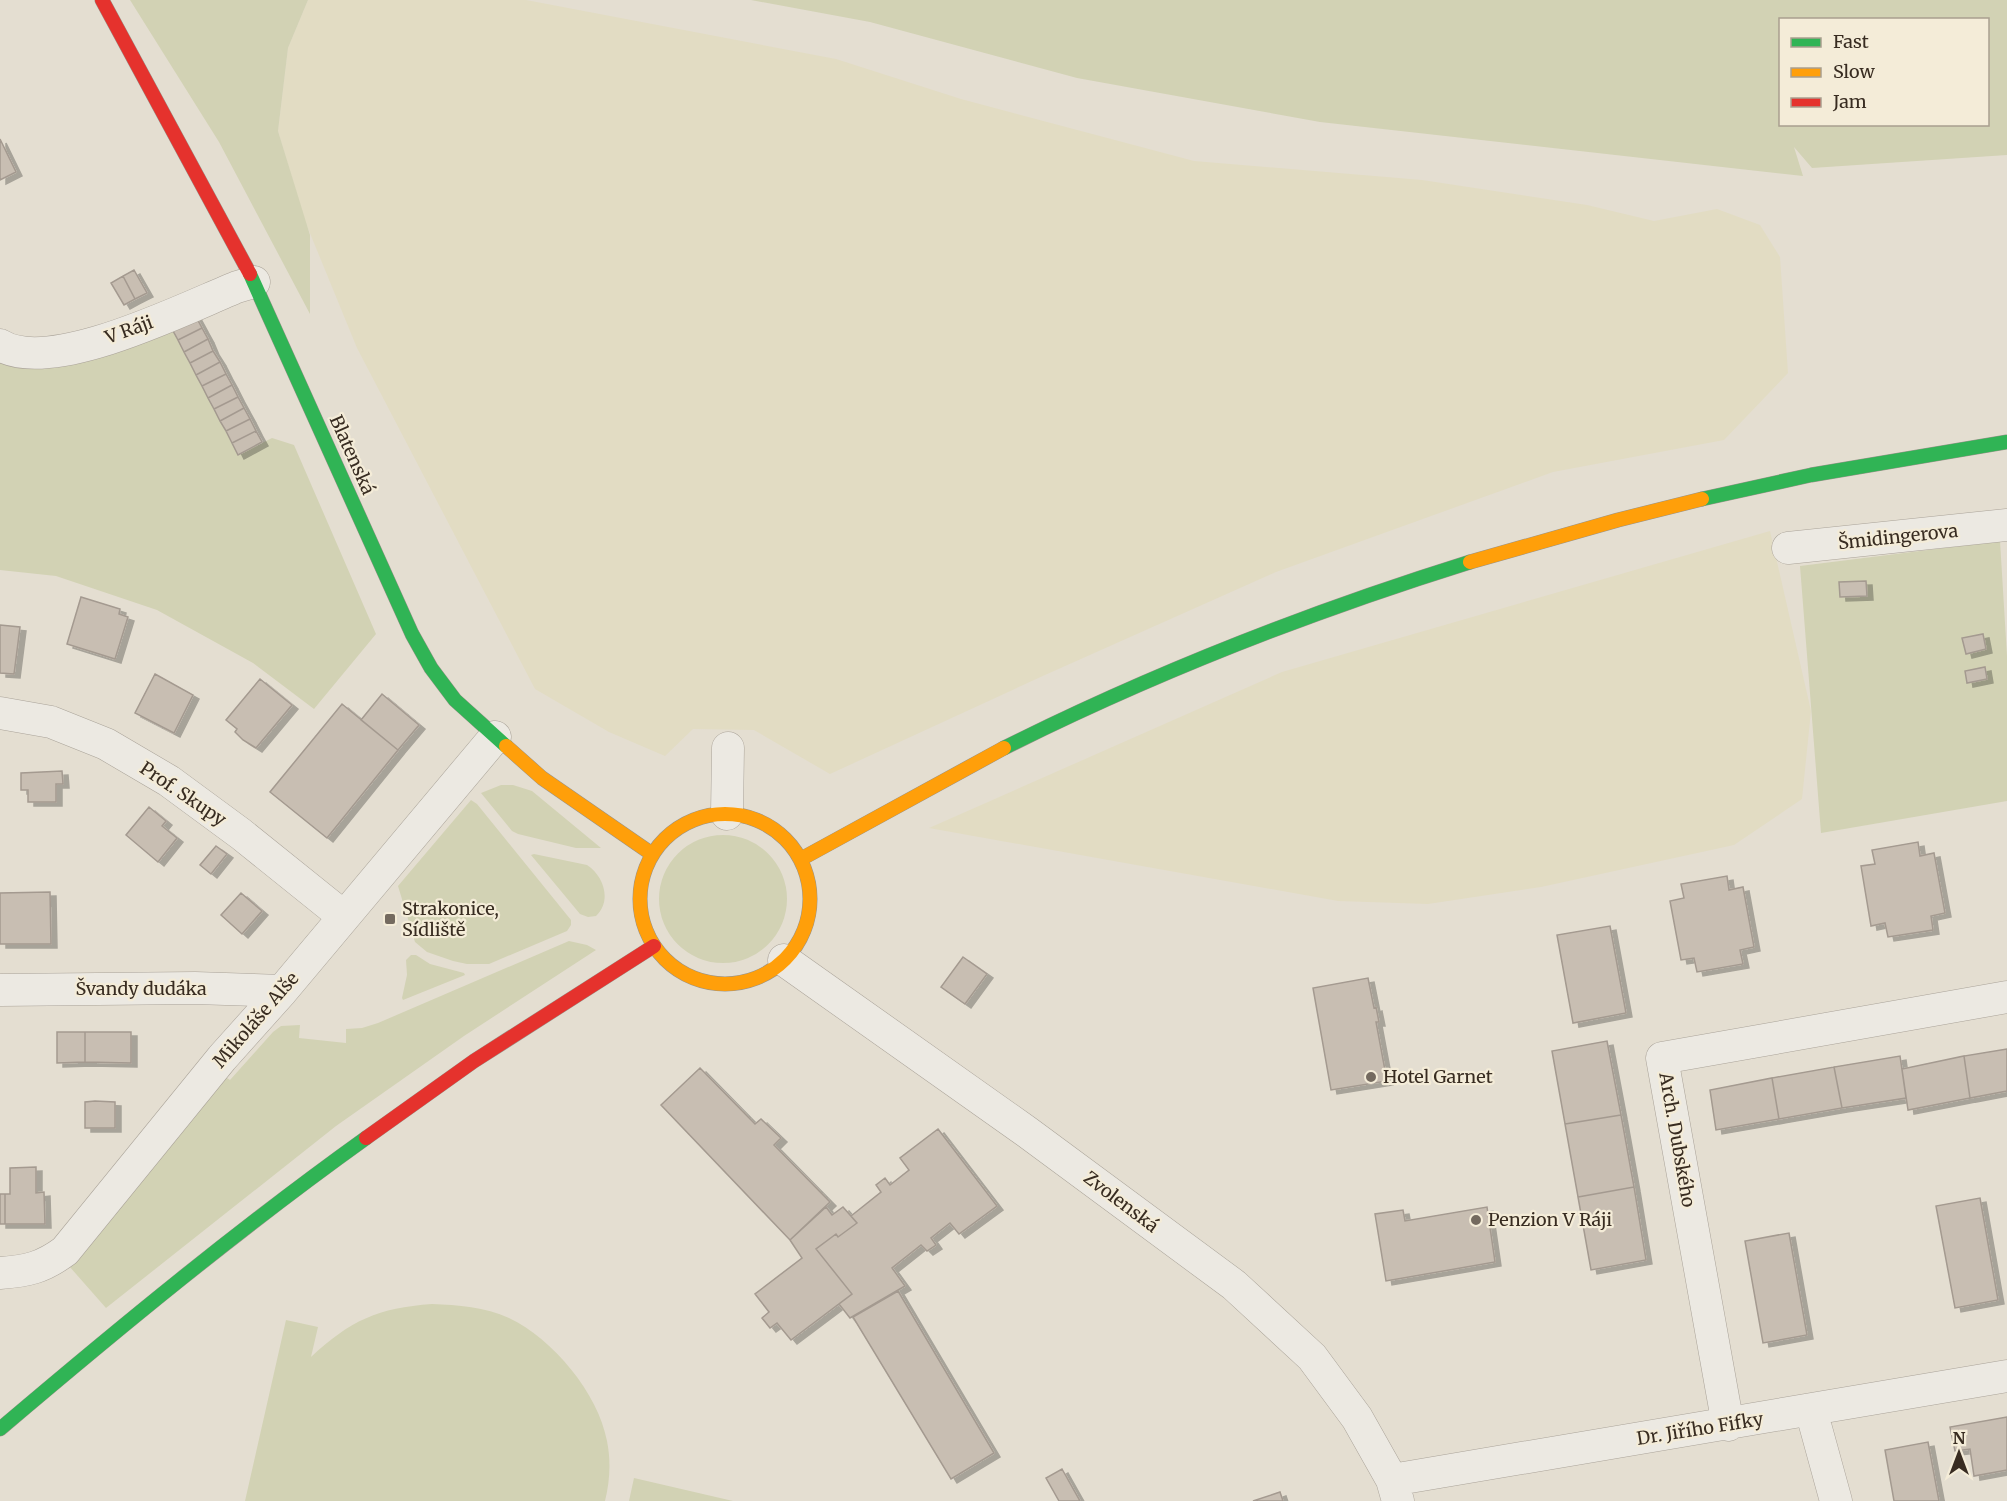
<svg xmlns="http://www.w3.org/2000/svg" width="2007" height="1501" viewBox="0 0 2007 1501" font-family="Merriweather,serif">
	<defs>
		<filter id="shadow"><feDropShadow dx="6" dy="4" stdDeviation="0" flood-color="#0004"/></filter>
	</defs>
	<rect width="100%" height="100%" fill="#e4ded1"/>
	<path fill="#e2dcc3" d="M308,0H526L836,59L961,99L1194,161L1422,180L1587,205L1654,221L1717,209L1760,225L1780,257L1788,373L1724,440L1553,472L1276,572L1045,675L830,774L754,730L693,729L665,756L609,732L535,689L357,348L305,221L278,131L288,48Z
		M1770,531L1811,711L1802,799L1734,845L1541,887L1428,904L1338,901L929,828L1282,672Z"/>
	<path fill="#d2d2b4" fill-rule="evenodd" d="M130,0H308L288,48L278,131L310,235V314L219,142Z
		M751,0H2007V155L1812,168L1794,147L1803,176L1320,122L1077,78L870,22ZM1780,20H1988V124H1780Z
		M172,329L238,455L272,438L294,445L376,634L314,709L253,663L157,610L56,576L0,570V347Z
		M2000,541L2007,656V801L1821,833L1800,566Z
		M501,785H513L532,791L601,848H576L518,834L512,831L481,793Z
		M471,800L477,804L571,920V925L567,931L489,964H467L453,961L427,952L415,942L398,886Z
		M659 899a64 64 0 1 1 128 0a64 64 0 1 1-128 0Z
		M534,854L587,865C604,876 612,901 596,916L588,917L580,914L531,855Z
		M569,941L587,945L596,950L464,1036L336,1126L106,1308L69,1266L224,1076L230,1080L273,1032L281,1026L300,1025L299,1038L346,1043V1029L362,1028L378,1023Z
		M411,955H416L430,964L464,973L465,975L403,1000L402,998L407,975L406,960Z
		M432,1304C458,1305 485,1307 509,1318C553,1339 598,1393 607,1441C611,1461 610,1481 605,1501H245L286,1320L318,1327L311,1357C351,1320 378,1308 432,1304Z
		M634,1478L733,1501H629Z"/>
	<path fill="#c8beb2" stroke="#a49a90" stroke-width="1.5" filter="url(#shadow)" d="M0,139L16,172L0,180Z
		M134,270L147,293L135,299L123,276Z
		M123,276L135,299L124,305L111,283Z
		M195,315L202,328L178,340L172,329Z
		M202,328L208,339L184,352L178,340Z
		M208,339L213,351L190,363L184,352Z
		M213,351L220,362L196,375L190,363Z
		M220,362L226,374L202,386L196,375Z
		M226,374L232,385L208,398L202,386Z
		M232,385L238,397L214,409L208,398Z
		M238,397L244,408L220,421L214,409Z
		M244,408L250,419L226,431L220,421Z
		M250,419L256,431L232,443L226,431Z
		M256,431L262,442L238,455L232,443Z
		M1866,581L1867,596L1840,597L1839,582Z
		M81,597L120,609L119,614L128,617L115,659L67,644Z
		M0,625L20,627L14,674L0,673Z
		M1983,634L1986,649L1966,654L1962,638Z
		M1985,667L1987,679L1967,683L1965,671Z
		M155,674L193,695L174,733L135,713Z
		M260,679L292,705L256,748L243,740L235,732L237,729L226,720Z
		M382,694L419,725L398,750L361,720Z
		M342,704L398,750L327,838L270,792Z
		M62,771L63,784H56V802H28V790H21V773Z
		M149,807L166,821L162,826L177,838L158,862L126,835Z
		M1918,842L1920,856L1934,853L1945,913L1931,916L1933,930L1888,937L1885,923L1871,926L1861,866L1875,864L1872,850Z
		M216,846L227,854L211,874L200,865Z
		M1727,876L1729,890L1743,887L1754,947L1740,950L1743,964L1697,972L1694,958L1681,960L1670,901L1684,898L1681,884Z
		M50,892L51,944H0V893Z
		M241,893L262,911L242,934L221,915Z
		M1610,926L1626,1013L1573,1023L1557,935Z
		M963,957L987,974L965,1004L941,987Z
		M1368,978L1374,1008L1376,1007L1379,1022H1376L1387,1081L1331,1090L1313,988Z
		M57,1032H85V1062L57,1063Z
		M85,1032H131V1063L85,1062Z
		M1607,1041L1621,1115L1565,1124L1552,1051Z
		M2007,1049V1091L1970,1098L1964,1056Z
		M1900,1056L1906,1098L1842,1108L1834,1067Z
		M1964,1056L1970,1098L1908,1110L1902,1069Z
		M1834,1067L1842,1108L1779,1119L1772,1078Z
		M700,1068L755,1124L761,1119L781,1138L774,1145L830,1202L790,1240L661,1105Z
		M1772,1078L1779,1119L1716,1130L1710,1090Z
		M95,1101L115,1102V1128H85V1102Z
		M1621,1115L1634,1187L1578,1197L1565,1124Z
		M938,1129L997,1206L959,1234L950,1223L931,1238L936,1245L927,1251L921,1245L892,1268L905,1286L850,1318L839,1304L852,1294L816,1249L836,1234L838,1237L857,1223L851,1216L881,1192L876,1185L885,1178L890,1185L909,1170L900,1158Z
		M36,1167V1193L44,1192L45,1224H5V1194H10V1168Z
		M1634,1187L1646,1260L1591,1270L1578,1197Z
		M0,1194H5V1224H0Z
		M1980,1198L1998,1300L1955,1308L1936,1206Z
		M826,1207L832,1215L843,1207L857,1223L838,1237L836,1234L816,1249L852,1294L791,1340L777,1323L770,1328L762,1318L769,1312L755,1294L802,1258L790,1240Z
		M1487,1207L1495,1262L1386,1281L1375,1214L1403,1210L1405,1221Z
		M1789,1233L1807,1335L1763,1343L1745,1241Z
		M898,1291L994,1453L951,1479L853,1317Z
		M2007,1417V1470L1974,1476L1970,1449L1955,1451L1950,1427Z
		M1928,1442L1939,1501H1894L1885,1450Z
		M1062,1469L1080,1501H1059L1046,1478Z
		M1280,1492L1283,1501H1253Z"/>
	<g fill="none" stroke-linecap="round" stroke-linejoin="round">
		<defs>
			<path id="street" d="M0,345C51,376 185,308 237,287L254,282
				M1788,548L2007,525
				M0,713L51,722L106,744L169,781L241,834L343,916
				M727,814L728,748
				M784,960L1027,1132L1234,1285L1312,1357L1357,1418L1392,1480L1398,1501
				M0,990L195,988L282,991
				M0,1273C27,1271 42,1268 65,1251L222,1058L282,991L495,737
				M1811,1410L1836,1501
				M1728,1425L1662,1058L2007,997
				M1392,1480L2007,1376"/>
			<path id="fast" d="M250,274L412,634L431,668L455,700L506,746
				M1702,499L1811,475L2007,442
				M1004,748C1154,673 1310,612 1470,562
				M0,1429C119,1328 239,1229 366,1138"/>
			<path id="slow" d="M1470,562L1618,520L1702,499
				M506,746L542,778L652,854
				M640 899a85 85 0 1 1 170 0a85 85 0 1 1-170 0Z
				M801,859L1004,748"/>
			<path id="jam" d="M102,0L250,274
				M366,1138L474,1061L654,946"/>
		</defs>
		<use href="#street" stroke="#aaa399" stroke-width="33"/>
		<use href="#fast" stroke="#99938a" stroke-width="15"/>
		<use href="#slow" stroke="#99938a" stroke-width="15"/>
		<use href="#jam" stroke="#99938a" stroke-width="15"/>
		<use href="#street" stroke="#ece9e2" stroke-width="32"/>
		<use href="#fast" stroke="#30b455" stroke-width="14"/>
		<use href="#slow" stroke="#ff9f0a" stroke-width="14"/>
		<use href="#jam" stroke="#e5322d" stroke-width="14"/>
	</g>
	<g fill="#746a5f" stroke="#f4ecd8" stroke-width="2">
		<rect x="384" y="913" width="12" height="12" rx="3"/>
		<circle cx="1371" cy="1077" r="6"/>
		<circle cx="1476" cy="1220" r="6"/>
	</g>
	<g text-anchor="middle" stroke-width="4.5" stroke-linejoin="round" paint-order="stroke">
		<g font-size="18" fill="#382c21" stroke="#f4ecd8">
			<text transform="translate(129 330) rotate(-20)" y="6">V Ráji</text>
			<text transform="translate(352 455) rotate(66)" y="6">Blatenská</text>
			<text transform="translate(1898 537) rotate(-6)" y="6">Šmidingerova</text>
			<text transform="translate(183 794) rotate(34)" y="6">Prof. Skupy</text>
			<text x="141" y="995">Švandy dudáka</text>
			<text transform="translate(256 1020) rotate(-49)" y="6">Mikoláše Alše</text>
			<text transform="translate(1677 1140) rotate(80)" y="6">Arch. Dubského</text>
			<text transform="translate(1121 1202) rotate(37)" y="6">Zvolenská</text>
			<text transform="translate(1700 1429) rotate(-9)" y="6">Dr. Jiřího Fifky</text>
		</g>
		<g font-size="18" fill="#382c21" stroke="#f4ecd8" text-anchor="start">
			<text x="402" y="915">Strakonice,<tspan x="402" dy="21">Sídliště</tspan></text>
			<text x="1383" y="1083">Hotel Garnet</text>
			<text x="1488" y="1226">Penzion V Ráji</text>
		</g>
	</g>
	<rect x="1779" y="18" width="210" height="108" fill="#f4ecd8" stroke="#a99f8f" stroke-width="1.5"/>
	<rect x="1791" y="38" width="30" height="9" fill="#30b455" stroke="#a99f8f" stroke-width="1.5"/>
	<text x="1833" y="48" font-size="18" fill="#382c21">Fast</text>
	<rect x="1791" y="68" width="30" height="9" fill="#ff9f0a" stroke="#a99f8f" stroke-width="1.5"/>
	<text x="1833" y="78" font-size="18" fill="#382c21">Slow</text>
	<rect x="1791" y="98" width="30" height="9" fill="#e5322d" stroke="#a99f8f" stroke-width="1.5"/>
	<text x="1833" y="108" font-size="18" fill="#382c21">Jam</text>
	<g transform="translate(1959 1453)" stroke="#f4ecd8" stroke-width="4.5" paint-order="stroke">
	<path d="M0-4.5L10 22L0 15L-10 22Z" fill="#382c21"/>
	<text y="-9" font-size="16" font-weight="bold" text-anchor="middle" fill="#382c21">N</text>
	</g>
</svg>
